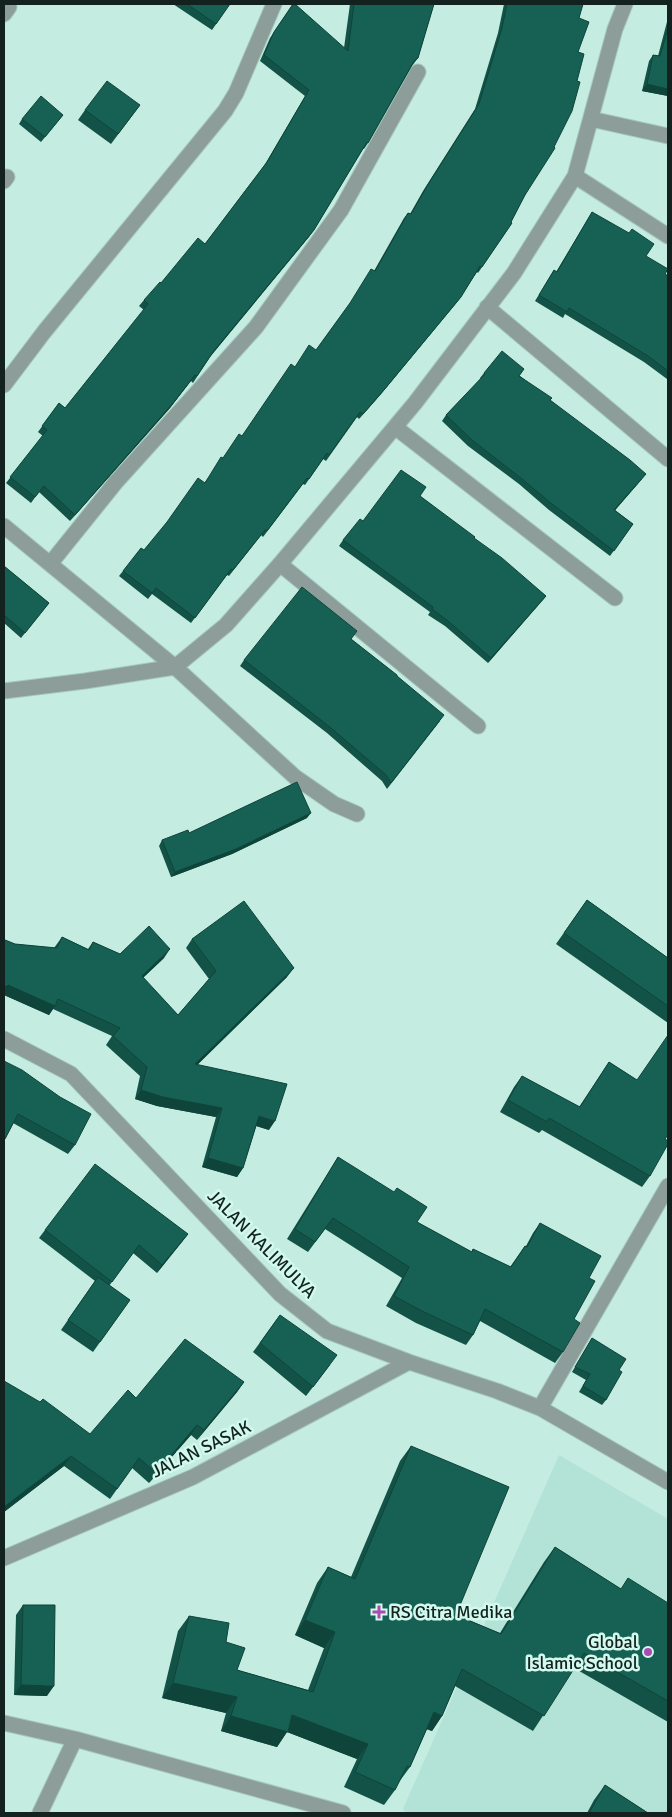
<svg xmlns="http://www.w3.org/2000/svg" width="672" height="1817" viewBox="0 0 672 1817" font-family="Signika,sans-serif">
	<rect width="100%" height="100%" fill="#c5ece1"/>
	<path fill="#b3e3d6" d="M559,1455L668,1519V1813H406L403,1809Z"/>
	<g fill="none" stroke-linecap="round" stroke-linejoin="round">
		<defs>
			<path id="minor" d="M4,14L9,7
				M591,119L668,136
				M575,176L668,236
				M4,181L7,177
				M487,307L668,459
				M4,385L44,332L225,111L236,93L274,4
				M395,427L615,598
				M4,526L50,564
				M280,564L478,726
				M4,691L85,681L175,667L226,625L280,564L415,403L514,273L575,176L615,29L625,4
				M357,814L334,804L295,777L175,667L50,564L116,482L256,327L341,210L418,72
				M4,1039L71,1074L280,1294L327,1331L409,1362L497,1391L540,1408L668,1482
				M540,1408L668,1186
				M4,1558L193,1477L409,1362
				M4,1723L75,1739L343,1813
				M40,1813L75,1739"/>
		</defs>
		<use href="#minor" stroke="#a5c8be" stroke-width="17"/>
		<use href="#minor" stroke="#8d9d99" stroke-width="15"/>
	</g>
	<path fill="#135347" d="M173,4H230L212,30Z
		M293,4L344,48L350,4H434L418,58L412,66L368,143L364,149H363L314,230L210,357L193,383L191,381L170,408L70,521L39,492L31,503L6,483L43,436L38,432L59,403L65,408L144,310L139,306L144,300L161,283L205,244L264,166L305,96L260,61L270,38Z
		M504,4H583L579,18L578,52L525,195L511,222L512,223L478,273L477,272L457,302L380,395L359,419L357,417L326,461L323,459L305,485L303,484L263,537L261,535L229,576L227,575L191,623L152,594L148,599L119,576L123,571L144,550L205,482L223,458L242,436L295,367L316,350L374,271L404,218L408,213L410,214L423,191L475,109L498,33Z
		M668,18V96L642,91L649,61L653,55L658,56Z
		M140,105L111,144L78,120L85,110Z
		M63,115L41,142L19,124L22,119Z
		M592,212L646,256L665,274L668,276V376L667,379L644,362L565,314L563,318L535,301L554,270L556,272Z
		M484,373L520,376L550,400L642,479L615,510L633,524L610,556L549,510L519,484L468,446L442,421L446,415L481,379L480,378Z
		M420,496L546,596L488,663L445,626L428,615L430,612L339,546L343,540Z
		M4,566L49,603L21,638L4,623Z
		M351,639L397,676L440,721L387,789L382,781L327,733L240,666L244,660Z
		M307,818L232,854L171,877L159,846L162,840L189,833Z
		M587,900L668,958V1023L556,944Z
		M62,937L88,949L93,942L120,954L164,958L143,978L178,1015L209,979L186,948L192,939L287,977L197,1065L269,1130L256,1126L243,1168L237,1177L202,1167L216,1117L157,1106L135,1099L140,1076L106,1045L112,1036L53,1009L49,1015L4,995V942L5,940L15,944L54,948Z
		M4,1061L75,1145L68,1154L13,1123L4,1141Z
		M609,1062L637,1080L665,1139L650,1176L642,1187L542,1130L539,1133L500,1112L514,1087L522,1076L579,1107Z
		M338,1157L417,1222L471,1252L473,1249L510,1267L525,1246H526L533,1233L540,1223L589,1278L574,1319L563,1352L555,1363L480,1321L473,1335L466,1345L416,1323L386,1306L402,1278L325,1229L308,1252L287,1239L331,1168Z
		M45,1230L188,1234L157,1273L133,1253L109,1286L130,1300L93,1352L61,1330L95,1281L39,1238Z
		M280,1315L330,1365L306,1396L253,1352Z
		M592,1338L619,1370L606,1400L602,1405L579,1392L586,1380L572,1372Z
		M4,1381L90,1434L136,1398L244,1382L237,1392L197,1440L191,1435L149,1483L132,1468L110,1499L64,1466L4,1512Z
		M411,1446L456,1615L500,1633L544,1562L555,1547L621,1589L668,1603V1722L574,1668L533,1731L455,1686L442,1716L432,1731L427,1729L410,1767L399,1782L395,1790L384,1805L344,1787L357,1759L287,1732L277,1747L221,1731L226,1713L162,1698L178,1631L189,1616L226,1642L237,1670L308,1690L324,1648L295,1635L317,1583L328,1567L351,1577L400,1461Z
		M23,1605L47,1696L14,1695L16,1615Z
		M605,1785L648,1813H587L594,1800Z"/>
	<path fill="#0f443a" d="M647,84L668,89V96L642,91Z
		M314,230L309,237L209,358L213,352Z
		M461,297L380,395L359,419L363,414Z
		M195,375L170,408L70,521L75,515Z
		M646,474L642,479L611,515L614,510Z
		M546,596L542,601L488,663L491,658Z
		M311,813L307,818L232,854L171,877L175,872Z
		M170,949L164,958L135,985L142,976Z
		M294,968L287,977L189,1073L195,1064Z
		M4,985H8L55,1006L49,1015L4,995Z
		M141,1090L222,1108L216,1117L157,1106L135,1099Z
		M259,1116L275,1121L269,1130L253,1125Z
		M208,1158L243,1168L237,1177L202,1167Z
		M188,1234L182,1242L157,1273L162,1265Z
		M244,1382L237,1392L197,1440L204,1430Z
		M197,1425L191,1435L149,1483L156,1473Z
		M71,1456L64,1466L4,1512V1507Z
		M305,1620L335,1632L324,1648L295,1635Z
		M173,1683L237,1697L226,1713L162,1698Z
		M21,1685L54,1686L47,1696L14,1695Z
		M434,1712L442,1716L432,1731L423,1728Z
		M292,1715L368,1744L357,1759L287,1732L277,1747L221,1731L231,1716Z"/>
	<path fill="#166153" stroke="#0f443a" d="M187,4H230L216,24Z
		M293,4H295L348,51L354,4H434L418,58L414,61L368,143L367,142L314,230L213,352L197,376L195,375L174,402L75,515L44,486L35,497L10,477L47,430L42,426L59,403L65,408L148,304L144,300L160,282L161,283L198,238L205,244L267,162L309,90L264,55L274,32Z
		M507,4H583L579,18L589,22L578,52L584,54L577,81L580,82L572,111L554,147L555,148L525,195L511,222L512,223L482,267L480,266L461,297L384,390L363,414L360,412L329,455L327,453L309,479L307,478L267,531L265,530L233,570L231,569L195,618L156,588L152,593L123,571L141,548L144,550L167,522L198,478L205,483L221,457L223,458L239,434L242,436L291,364L295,367L309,345L316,350L350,303L371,269L375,271L408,213L411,214L427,186L479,104L502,28Z
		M668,28V89L647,84L653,55L660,56Z
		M107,81L140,105L118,134L85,110Z
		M41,96L63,115L45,137L22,119Z
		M592,212L629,233L632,229L654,244L646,256L668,269L665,274L668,276V371L648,356L569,308L567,312L539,295L554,270L557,272Z
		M502,351L524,369L519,376L552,398L550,400L630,460L646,474L614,510L633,524L614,551L552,504L522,479L472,440L446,415L485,374L484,373Z
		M401,470L426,487L420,496L475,537L474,538L502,558L546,596L491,658L448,621L432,609L433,607L343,540L360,519L363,521Z
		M4,566L49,603L25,633L4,615Z
		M302,587L357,631L351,639L397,675V676L444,715L391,783L386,775L331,728L244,660Z
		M297,782L311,813L236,849L175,872L162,840L188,830L189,833Z
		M587,900L668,958V1006L564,933Z
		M244,901L294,968L195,1064L287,1084L275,1121L259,1116L243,1168L208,1158L222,1108L163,1097L141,1090L147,1067L113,1036L120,1028L58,999L55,1006L8,985L7,987L4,985V943L5,940L15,944L57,948L62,937L89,950L93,942L120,954L149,926L170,949L142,976L178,1015L216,971L192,939Z
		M668,1035V1135L665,1139L668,1141V1144L650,1176L549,1118L547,1122L508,1100L522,1076L580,1107L609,1062L637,1080Z
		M4,1061L22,1070L60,1097L91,1114L75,1145L18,1114L5,1139L4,1138Z
		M338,1157L394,1192L397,1188L427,1207L417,1222L472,1252L473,1249L511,1267L525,1246L527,1247L540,1223L601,1256L589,1278L595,1281L574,1319L580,1323L563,1352L485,1309L473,1335L424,1312L394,1296L409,1267L333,1218L315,1242L295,1229Z
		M95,1164L188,1234L162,1265L139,1245L112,1282L45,1230Z
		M98,1277L130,1300L100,1342L68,1320Z
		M280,1315L337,1355L313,1387L260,1343Z
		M592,1338L626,1359L619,1370L622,1372L606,1400L583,1386L590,1374L575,1367Z
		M185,1339L244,1382L204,1430L197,1425L156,1473L139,1458L117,1489L71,1456L4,1507V1381L40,1402L43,1399L90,1434L128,1390L136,1398Z
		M411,1446L509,1487L456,1615L501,1634L555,1547L621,1589L628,1578L668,1603V1701L584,1653L544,1716L462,1669L442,1716L434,1712L410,1767L407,1766L395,1790L355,1772L368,1744L292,1715L288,1732L231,1716L237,1697L173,1683L189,1616L229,1623L226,1642L245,1648L237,1670L313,1692L335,1632L305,1620L328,1567L355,1579Z
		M23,1605H55L54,1686L21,1685Z
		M605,1785L648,1813H589Z"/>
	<g fill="#ac4ab1" stroke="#d2f9ee" stroke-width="2">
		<path d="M376.5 1604.5h5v5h5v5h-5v5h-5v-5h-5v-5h5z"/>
		<circle cx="648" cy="1652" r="5"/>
	</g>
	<g text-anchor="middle" stroke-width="5" stroke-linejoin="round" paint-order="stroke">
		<g font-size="18" fill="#13221e" stroke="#d2f9ee">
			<text transform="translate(262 1244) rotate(45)" y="6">JALAN KALIMULYA</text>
			<text transform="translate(201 1449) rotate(-26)" y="6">JALAN SASAK</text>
		</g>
		<g font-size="18" fill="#13221e" stroke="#d2f9ee" text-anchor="start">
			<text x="390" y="1618">RS Citra Medika</text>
			<text x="638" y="1648" text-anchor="end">Global<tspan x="638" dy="21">Islamic School</tspan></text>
		</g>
	</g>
	<rect width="672" height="1817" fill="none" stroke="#13221e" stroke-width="10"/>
</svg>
